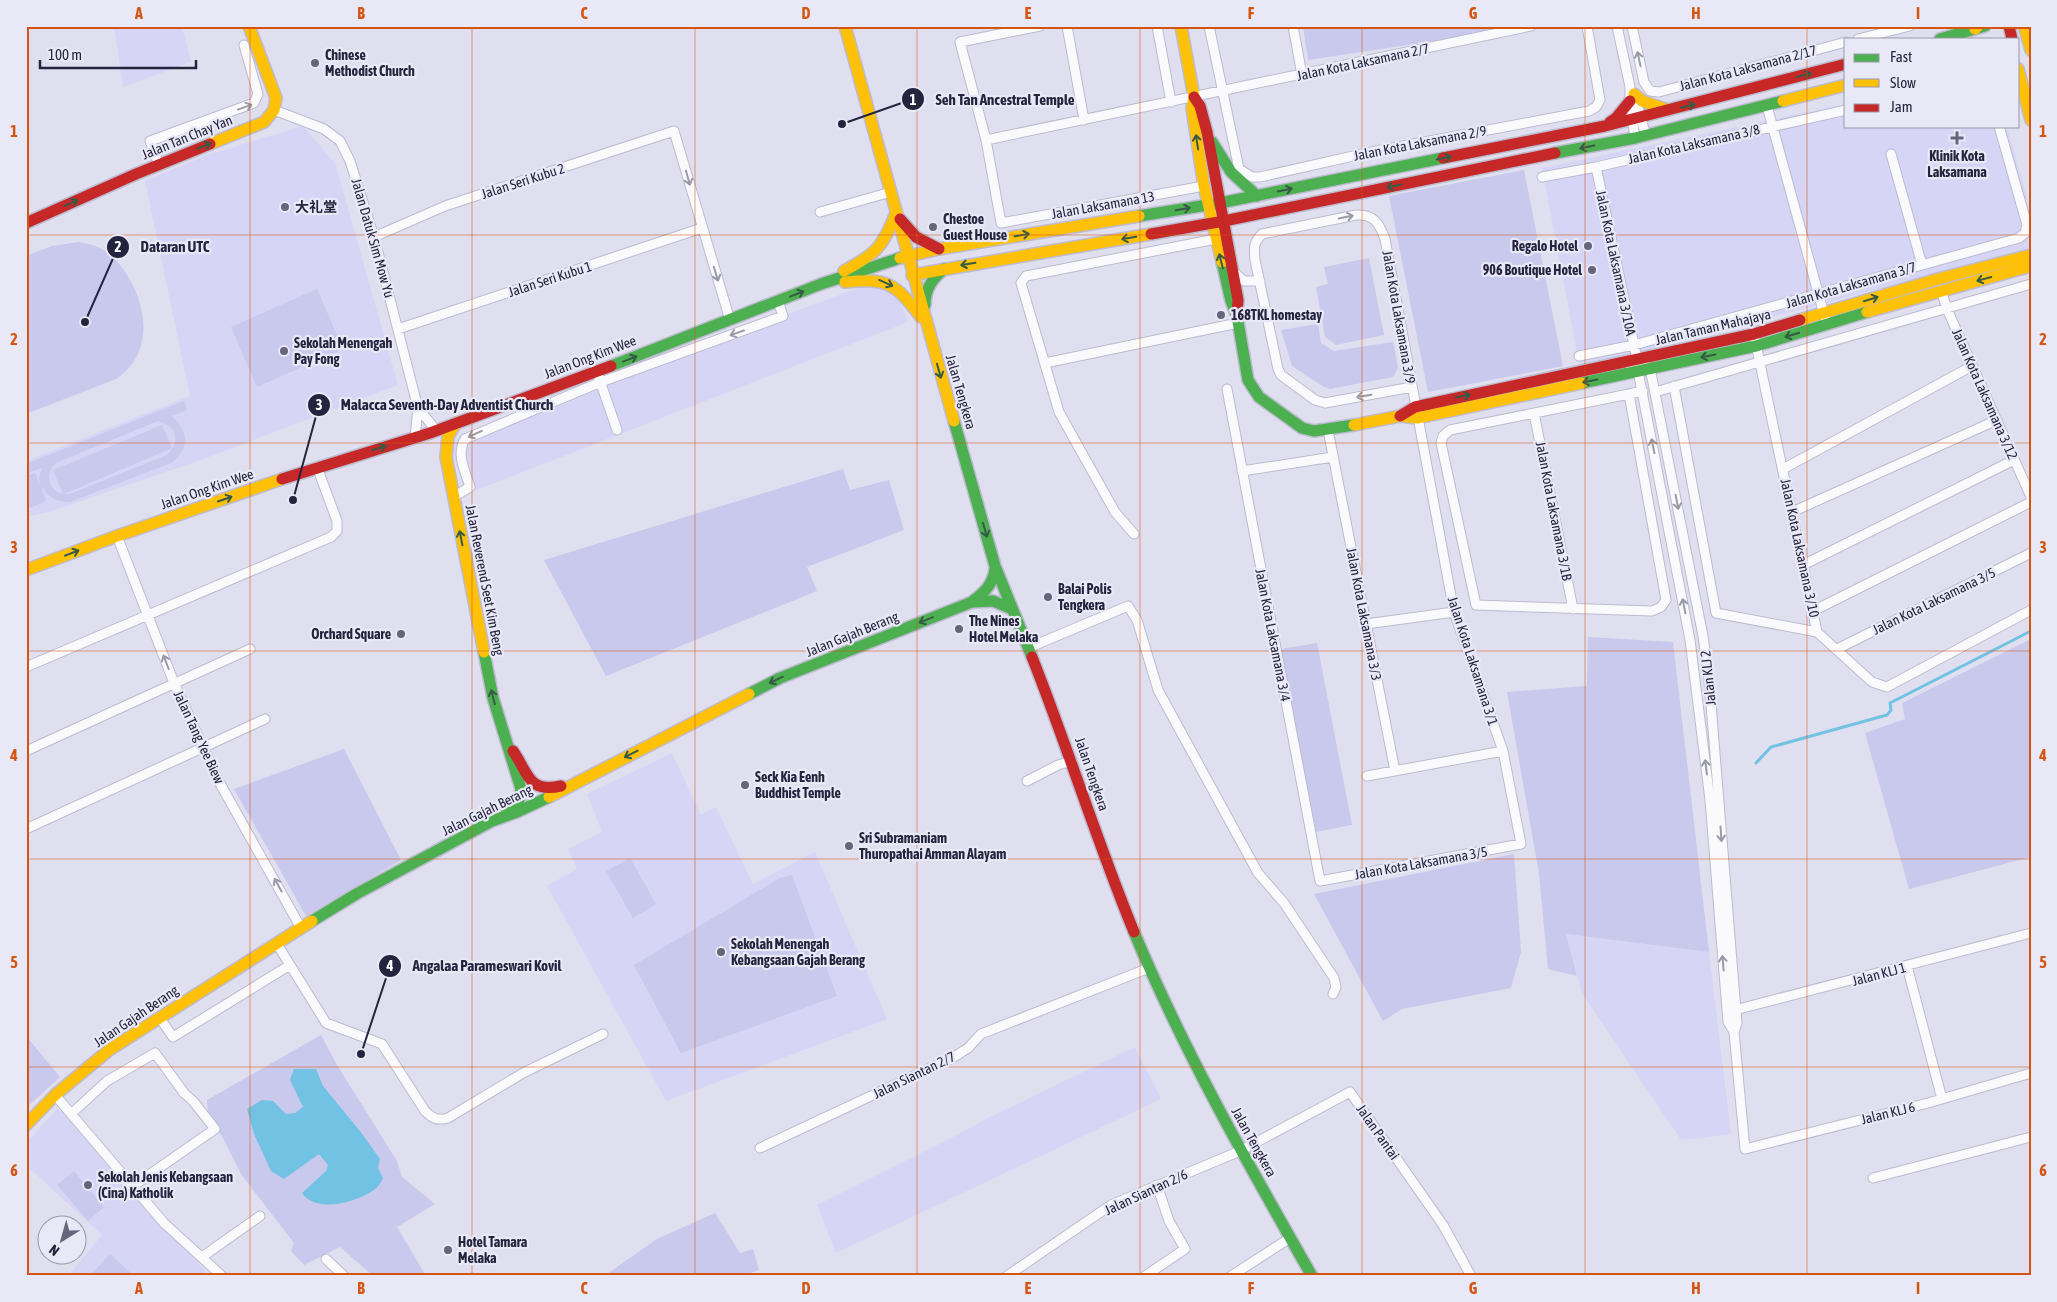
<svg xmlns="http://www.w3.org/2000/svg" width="2057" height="1302" viewBox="0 0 2057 1302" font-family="'Asap Condensed','Noto Sans SC',sans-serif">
	<rect width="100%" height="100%" fill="#e0dfef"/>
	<path fill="#d6d5f6" d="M114,26H182L191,62L123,87Z
		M1846,104V126H2007L2031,213V245L2029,249L1580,368L1542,168Z
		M303,126L335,163L398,385L201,460L49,512L29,516L26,509V461L190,396L145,181L207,155Z
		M872,283L897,293L908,322L466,494L452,452L459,436Z
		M672,753L701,815L716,807L753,884L815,852L887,1019L666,1101L547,886L577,869L568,849L602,832L587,794Z
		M1566,934L1709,952L1731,1134L1681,1140L1582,993Z
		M1135,1047L1161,1099L836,1253L817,1205L957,1135L986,1119Z
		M58,1108L147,1205L209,1276H68L102,1235L26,1165V1143Z"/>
	<path fill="#c9c8ed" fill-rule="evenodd" d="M1303,26H1486L1487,33L1308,60Z
		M1524,170L1563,366L1428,392L1389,196Z
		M78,242C91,244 104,248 113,257C145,290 160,350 116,379L26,414V256L52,246Z
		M1369,258L1384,335L1336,345L1325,337L1316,287L1328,284L1324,267Z
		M317,289L343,349L257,387L231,327Z
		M1318,324L1321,343L1334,351L1393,342L1398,368L1393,377L1330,389L1324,387L1292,366L1281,330Z
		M184,401L187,410L171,416C189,429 190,450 171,463L70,502C55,502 49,497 41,486L46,501L30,508L26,499V476L35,473L40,485L39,478L42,468L26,474V464ZM158,421C177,426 181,441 167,455L70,494H64L172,448L162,425L53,470L63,494C47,491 45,472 56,463Z
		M843,469L850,490L889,480L904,530L807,567L817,591L606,676L544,560Z
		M1588,637L1673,642L1709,952L1566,934L1577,976L1548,969L1539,874L1507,692L1587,686Z
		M2031,639V857L1909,889L1865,733L1905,719L1902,703Z
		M1317,643L1352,825L1316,832L1281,649Z
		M344,749L401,860L306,916L234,789Z
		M1514,854L1521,952L1511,988L1402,1009L1383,1021L1314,894Z
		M630,858L656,904L633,918L606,871Z
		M792,875L837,996L681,1053L634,965L780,878Z
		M321,1035L337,1065L397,1161L402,1177L435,1204L397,1227L426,1276H373L340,1247L304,1265L291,1251L294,1243L241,1174L223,1138L208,1114L207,1100Z
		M26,1036L60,1077L26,1108Z
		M74,1171L104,1207L88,1221L57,1185Z
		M715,1213L740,1253L753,1249L759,1270L742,1276H604L657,1239Z
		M110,1254L134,1276L91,1275Z"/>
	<path fill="#72c2e3" d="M294,1069H316L323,1086L360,1131L380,1159L378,1168L383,1178C381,1182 378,1187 374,1190C357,1202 316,1214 302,1193L326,1171L328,1165L319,1154L284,1179L271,1171L254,1134L247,1109L262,1100L273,1101L286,1114L295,1113L303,1107L290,1080Z"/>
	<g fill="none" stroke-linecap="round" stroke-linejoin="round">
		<path stroke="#72c2e3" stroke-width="3" d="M1756,763L1771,747L1887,715L1891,710L1890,703L2031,631"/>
		<defs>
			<path id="street" d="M1040,26L960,42L986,140L1001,223L1204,186
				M1067,26L1084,120
				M1157,26L1171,102
				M1209,26L1239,169L1252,177H1260L1371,152L1589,111L1596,107L1600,100L1587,26
				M1293,26L1302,75
				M1617,26L1630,87V101L1635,138
				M1632,26L1644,82L1650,91L1659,92L1846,42
				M1858,39L1910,26
				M1634,94L1646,136
				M1767,106L1825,318
				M274,110L324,129L340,141L350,161L374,237L418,408L415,437
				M986,140L1531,26
				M1891,154L1922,265
				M159,165L150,141L254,103L258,94L244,45
				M1596,167L1637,359
				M1542,177L1596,167L1846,110
				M820,212L891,192
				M374,237L445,206L674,131L730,320
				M1234,272L1244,281H1260
				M1941,290L1947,309L2031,497
				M398,329L702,228
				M1755,340L1817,632L1872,682L1887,687L2031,610
				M1579,356L1634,345L2019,238L2025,233L2027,225L1999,126
				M1045,363L1238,323
				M1629,364H1642L1650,368L1703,636L1709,680L1737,1023L1734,1032L1745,1149L1928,1103L2031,1073
				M1641,367L1638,371L1690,640L1710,800L1728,1022L1734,1032
				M599,378L617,430
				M1674,386L1716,613L1817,632
				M1227,389L1320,881L1521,844L1503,751L1454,612L1385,239C1379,223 1374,214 1356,215L1262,234C1253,243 1254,248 1255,260L1278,369L1281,375L1315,400L1325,403L1412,387
				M1655,392L2031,284
				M1629,394L1666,600L1661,607L1652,611L1476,605L1441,443L1443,436L1450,430L1629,394L1643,391
				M418,408L436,430
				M1534,413L1573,609
				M1328,430L1395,771
				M1783,469L1972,366
				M1242,471L1333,457
				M453,497L470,487C465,471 456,454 465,439L601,382L783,316L778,301
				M1792,512L1997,420
				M1134,534L1115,512L1059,412L1021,283L1026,276L1216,239
				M117,536L174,683L218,780L301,928
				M1803,565L2014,460
				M1813,611L2031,502
				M1366,624L1454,612
				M1028,648L1128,606L1137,620L1158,690L1258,873L1284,903L1334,978L1336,987L1333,994
				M1837,649L2031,553
				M26,667L331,537L337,531V521L317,467
				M26,751L250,649
				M1367,776L1503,751
				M1027,781L1058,765L1072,761
				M26,829L265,719
				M277,944L326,1023L382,1044L425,1111C432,1118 437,1121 448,1118L523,1073L603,1034
				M1907,966L1942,1099
				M1731,1011L2031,933
				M159,1017L173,1037L290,965
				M55,1095L164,1223L222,1276
				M71,1114L107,1081L155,1053L184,1093L193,1101L215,1129L133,1186
				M760,1148L954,1057L968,1048L981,1034L1149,968
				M1873,1178L2031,1137
				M202,1257L260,1216
				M326,1259L344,1276
				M1007,1276L1111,1205L1240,1151L1350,1092L1443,1225L1471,1276
				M1145,1276L1185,1249L1169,1221L1157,1185
				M1231,1276L1290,1238"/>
			<path id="fast" d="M1940,39L1985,26
				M1212,142L1231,172L1257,196
				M1555,153L1635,138L1783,101
				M1139,216L1220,203L1443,158
				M1222,262L1231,301L1237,316L1248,380L1259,397L1302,428L1314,431L1354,425
				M925,305C925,289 932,279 944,269
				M611,366L821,284L900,258
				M1582,383L1756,346L1867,312
				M954,421L995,566L1032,657
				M973,601C985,592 993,584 995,569
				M484,652L493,698L521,789L518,804L507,812
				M749,694L780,678L972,602L993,601L1012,609
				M312,921L358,893L492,821L517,812L549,797
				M1134,932C1184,1052 1248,1164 1312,1276"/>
			<path id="slow" d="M845,26L954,421
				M1181,26L1194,97L1192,108L1204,186L1222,262
				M2024,26L2031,50
				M1975,29L1978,26
				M2018,69L2031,120
				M1634,94L1642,101L1668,110
				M1783,101L1846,85
				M210,144L264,122L274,110L276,98L249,26
				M900,258L939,249L1139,216
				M844,271C876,254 883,247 896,213
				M912,275L1151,234
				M845,282C888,278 895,283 921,317
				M1867,312L2031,266
				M1800,320L1938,279L2031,255
				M456,423L448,436L446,457L484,652
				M1354,425L1400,416L1417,418L1582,383
				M26,570L117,536L282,479
				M549,797L749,694
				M26,1125L55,1095L109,1050L312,921"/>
			<path id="jam" d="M2009,26L2012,39
				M1194,97L1200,106L1207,132L1238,300L1237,314
				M1610,122L1616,118L1630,101
				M1443,158L1605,126L1846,64
				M900,219L916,237L939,249
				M26,223L136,174L210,144
				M1151,234L1224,221L1555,153
				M1400,416L1415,407L1754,334L1800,320
				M282,479L430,433L611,366
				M1032,657C1068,748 1097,842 1134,932
				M513,751C529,774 528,793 561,786"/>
		</defs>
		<use href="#street" stroke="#bcbbcf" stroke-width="11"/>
		<use href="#fast" stroke="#bcbbcf" stroke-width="14"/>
		<use href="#slow" stroke="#bcbbcf" stroke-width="14"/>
		<use href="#jam" stroke="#bcbbcf" stroke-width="14"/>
		<use href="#street" stroke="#fafafd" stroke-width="9"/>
		<use href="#fast" stroke="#4caf50" stroke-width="11"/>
		<use href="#slow" stroke="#ffc107" stroke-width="11"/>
		<use href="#jam" stroke="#c62828" stroke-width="11"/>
	</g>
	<defs><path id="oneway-shaft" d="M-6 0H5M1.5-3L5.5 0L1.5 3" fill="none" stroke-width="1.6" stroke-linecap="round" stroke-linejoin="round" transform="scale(1.25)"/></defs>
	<g stroke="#9a99a7">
		<use href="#oneway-shaft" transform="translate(1639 59) rotate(-102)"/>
		<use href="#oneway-shaft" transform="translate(245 107) rotate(-20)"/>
		<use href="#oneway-shaft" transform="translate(688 178) rotate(74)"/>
		<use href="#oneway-shaft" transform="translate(1346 217) rotate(-12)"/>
		<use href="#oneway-shaft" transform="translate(716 274) rotate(73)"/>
		<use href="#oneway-shaft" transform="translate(737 333) rotate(160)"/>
		<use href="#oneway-shaft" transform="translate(1364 396) rotate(170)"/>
		<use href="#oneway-shaft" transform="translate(475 434) rotate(156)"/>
		<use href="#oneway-shaft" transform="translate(1653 446) rotate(-101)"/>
		<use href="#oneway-shaft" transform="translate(1677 502) rotate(79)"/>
		<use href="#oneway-shaft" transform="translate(1684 606) rotate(-101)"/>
		<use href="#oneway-shaft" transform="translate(166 662) rotate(-111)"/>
		<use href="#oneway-shaft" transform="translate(1706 767) rotate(-97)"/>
		<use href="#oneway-shaft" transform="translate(1721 834) rotate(86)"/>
		<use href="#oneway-shaft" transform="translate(278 885) rotate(-119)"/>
		<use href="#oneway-shaft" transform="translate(1723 963) rotate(-95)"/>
	</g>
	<g stroke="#355b45">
		<use href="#oneway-shaft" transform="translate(1804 75) rotate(-15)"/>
		<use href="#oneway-shaft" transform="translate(1688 106) rotate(-14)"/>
		<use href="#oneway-shaft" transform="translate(1197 142) rotate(-99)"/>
		<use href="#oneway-shaft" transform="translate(204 146) rotate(-23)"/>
		<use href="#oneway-shaft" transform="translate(1587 147) rotate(169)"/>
		<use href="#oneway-shaft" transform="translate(1444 158) rotate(-11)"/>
		<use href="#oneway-shaft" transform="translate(1394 186) rotate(168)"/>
		<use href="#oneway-shaft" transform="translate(1285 190) rotate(-11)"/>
		<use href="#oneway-shaft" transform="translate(71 203) rotate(-24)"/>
		<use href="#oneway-shaft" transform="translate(1183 209) rotate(-9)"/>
		<use href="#oneway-shaft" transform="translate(1022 235) rotate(-9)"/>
		<use href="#oneway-shaft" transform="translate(1129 238) rotate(170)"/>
		<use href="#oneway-shaft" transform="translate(1221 261) rotate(-104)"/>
		<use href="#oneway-shaft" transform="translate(968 264) rotate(171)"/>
		<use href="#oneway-shaft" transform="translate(1984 279) rotate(165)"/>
		<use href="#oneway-shaft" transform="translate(886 283) rotate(24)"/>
		<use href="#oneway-shaft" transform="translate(797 294) rotate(-21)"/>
		<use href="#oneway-shaft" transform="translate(1871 299) rotate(-17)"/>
		<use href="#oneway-shaft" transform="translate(1792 335) rotate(163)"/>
		<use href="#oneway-shaft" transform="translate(1708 356) rotate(168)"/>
		<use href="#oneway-shaft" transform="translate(630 359) rotate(-21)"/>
		<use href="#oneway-shaft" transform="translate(939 371) rotate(74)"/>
		<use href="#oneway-shaft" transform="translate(1590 381) rotate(168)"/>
		<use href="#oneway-shaft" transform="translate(1463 396) rotate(-12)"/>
		<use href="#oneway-shaft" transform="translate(379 448) rotate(-17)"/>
		<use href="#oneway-shaft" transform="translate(225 499) rotate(-19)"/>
		<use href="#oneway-shaft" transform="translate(985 530) rotate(74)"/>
		<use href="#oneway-shaft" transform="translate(461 538) rotate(-101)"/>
		<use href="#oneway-shaft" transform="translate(72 553) rotate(-21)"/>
		<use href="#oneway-shaft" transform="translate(926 620) rotate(158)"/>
		<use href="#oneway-shaft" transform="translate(776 680) rotate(154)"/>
		<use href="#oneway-shaft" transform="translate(493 697) rotate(-104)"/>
		<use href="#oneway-shaft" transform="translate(631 754) rotate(153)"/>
	</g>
	<path fill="none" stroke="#d45411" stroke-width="1" stroke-opacity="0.55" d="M250,26V1276M472,26V1276M695,26V1276M917,26V1276M1140,26V1276M1362,26V1276M1585,26V1276M1807,26V1276M26,235H2031M26,443H2031M26,651H2031M26,859H2031M26,1067H2031"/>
	<g fill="#66657b" stroke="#e8e8f6" stroke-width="2">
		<circle cx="315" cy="63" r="5"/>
		<path d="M1954.5 130.5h5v5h5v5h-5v5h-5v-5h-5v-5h5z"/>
		<circle cx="285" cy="207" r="5"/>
		<circle cx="933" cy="227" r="5"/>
		<circle cx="1588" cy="246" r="5"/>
		<circle cx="1592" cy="270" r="5"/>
		<circle cx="1221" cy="315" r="5"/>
		<circle cx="284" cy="351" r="5"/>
		<circle cx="1048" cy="597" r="5"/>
		<circle cx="959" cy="629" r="5"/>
		<circle cx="401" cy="634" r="5"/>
		<circle cx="745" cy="785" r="5"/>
		<circle cx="849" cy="846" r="5"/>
		<circle cx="721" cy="952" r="5"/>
		<circle cx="88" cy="1185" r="5"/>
		<circle cx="448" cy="1250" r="5"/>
	</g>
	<g text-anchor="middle" stroke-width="4.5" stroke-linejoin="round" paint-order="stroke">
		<g font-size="14" font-weight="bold" fill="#25233d" stroke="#e8e8f6" text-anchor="start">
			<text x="325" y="60">Chinese<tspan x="325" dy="16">Methodist Church</tspan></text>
			<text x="1957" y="161" text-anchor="middle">Klinik Kota<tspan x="1957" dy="16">Laksamana</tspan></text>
			<text x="295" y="212">大礼堂</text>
			<text x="943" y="224">Chestoe<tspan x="943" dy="16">Guest House</tspan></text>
			<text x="1578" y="251" text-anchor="end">Regalo Hotel</text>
			<text x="1582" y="275" text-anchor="end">906 Boutique Hotel</text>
			<text x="1231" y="320">168TKL homestay</text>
			<text x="294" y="348">Sekolah Menengah<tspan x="294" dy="16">Pay Fong</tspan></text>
			<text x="1058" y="594">Balai Polis<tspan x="1058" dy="16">Tengkera</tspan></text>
			<text x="969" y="626">The Nines<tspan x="969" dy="16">Hotel Melaka</tspan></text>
			<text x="391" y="639" text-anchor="end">Orchard Square</text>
			<text x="755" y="782">Seck Kia Eenh<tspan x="755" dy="16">Buddhist Temple</tspan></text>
			<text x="859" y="843">Sri Subramaniam<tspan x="859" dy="16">Thuropathai Amman Alayam</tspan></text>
			<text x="731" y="949">Sekolah Menengah<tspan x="731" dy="16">Kebangsaan Gajah Berang</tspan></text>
			<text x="98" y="1182">Sekolah Jenis Kebangsaan<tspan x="98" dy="16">(Cina) Katholik</tspan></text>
			<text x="458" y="1247">Hotel Tamara<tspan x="458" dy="16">Melaka</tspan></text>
		</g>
		<g font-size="14" fill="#25233d" stroke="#e8e8f6">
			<text transform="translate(1363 62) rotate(-12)" y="5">Jalan Kota Laksamana 2/7</text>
			<text transform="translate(1748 68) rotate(-15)" y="5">Jalan Kota Laksamana 2/17</text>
			<text transform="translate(187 137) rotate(-22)" y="5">Jalan Tan Chay Yan</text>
			<text transform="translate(1420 143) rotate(-11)" y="5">Jalan Kota Laksamana 2/9</text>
			<text transform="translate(1694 144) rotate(-13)" y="5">Jalan Kota Laksamana 3/8</text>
			<text transform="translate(523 181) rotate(-18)" y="5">Jalan Seri Kubu 2</text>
			<text transform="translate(1103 205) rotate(-10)" y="5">Jalan Laksamana 13</text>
			<text transform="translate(373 238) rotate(74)" y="5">Jalan Datuk Sim Mow Yu</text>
			<text transform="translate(1616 263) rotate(78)" y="5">Jalan Kota Laksamana 3/10A</text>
			<text transform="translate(550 279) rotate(-18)" y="5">Jalan Seri Kubu 1</text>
			<text transform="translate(1851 285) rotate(-16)" y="5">Jalan Kota Laksamana 3/7</text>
			<text transform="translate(1399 317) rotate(80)" y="5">Jalan Kota Laksamana 3/9</text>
			<text transform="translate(1713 327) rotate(-13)" y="5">Jalan Taman Mahajaya</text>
			<text transform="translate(590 357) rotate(-21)" y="5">Jalan Ong Kim Wee</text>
			<text transform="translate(961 392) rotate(74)" y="5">Jalan Tengkera</text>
			<text transform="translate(1985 394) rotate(66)" y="5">Jalan Kota Laksamana 3/12</text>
			<text transform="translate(207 489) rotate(-19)" y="5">Jalan Ong Kim Wee</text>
			<text transform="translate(1554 511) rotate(79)" y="5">Jalan Kota Laksamana 3/1B</text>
			<text transform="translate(1800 548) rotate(78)" y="5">Jalan Kota Laksamana 3/10</text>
			<text transform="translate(485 580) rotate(79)" y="5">Jalan Reverend Seet Kim Beng</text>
			<text transform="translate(1934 601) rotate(-26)" y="5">Jalan Kota Laksamana 3/5</text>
			<text transform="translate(1364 614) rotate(79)" y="5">Jalan Kota Laksamana 3/3</text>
			<text transform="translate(852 634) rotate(-22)" y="5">Jalan Gajah Berang</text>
			<text transform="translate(1273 635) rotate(79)" y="5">Jalan Kota Laksamana 3/4</text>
			<text transform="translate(1473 661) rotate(72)" y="5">Jalan Kota Laksamana 3/1</text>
			<text transform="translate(1708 678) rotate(-96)" y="5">Jalan KLJ 2</text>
			<text transform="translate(199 737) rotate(65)" y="5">Jalan Tang Yee Biew</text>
			<text transform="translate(1092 774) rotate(71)" y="5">Jalan Tengkera</text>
			<text transform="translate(487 810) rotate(-26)" y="5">Jalan Gajah Berang</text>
			<text transform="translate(1421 863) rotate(-10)" y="5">Jalan Kota Laksamana 3/5</text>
			<text transform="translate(1879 974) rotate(-15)" y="5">Jalan KLJ 1</text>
			<text transform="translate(136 1016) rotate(-34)" y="5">Jalan Gajah Berang</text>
			<text transform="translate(914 1075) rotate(-26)" y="5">Jalan Siantan 2/7</text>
			<text transform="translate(1888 1113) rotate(-14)" y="5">Jalan KLJ 6</text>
			<text transform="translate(1378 1132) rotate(55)" y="5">Jalan Pantai</text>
			<text transform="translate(1254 1142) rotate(61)" y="5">Jalan Tengkera</text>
			<text transform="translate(1146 1192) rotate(-25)" y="5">Jalan Siantan 2/6</text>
		</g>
	</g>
	<path fill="none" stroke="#25233d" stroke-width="2" d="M842 124L913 99M85 322L118 247M293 500L319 405M361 1054L390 966"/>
	<g fill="#25233d" stroke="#e8e8f6" stroke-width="2">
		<circle cx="842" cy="124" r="5"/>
		<circle cx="85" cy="322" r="5"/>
		<circle cx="293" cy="500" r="5"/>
		<circle cx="361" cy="1054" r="5"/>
		<circle cx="913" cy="99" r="12"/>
		<circle cx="118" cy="247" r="12"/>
		<circle cx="319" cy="405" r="12"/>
		<circle cx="390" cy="966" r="12"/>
	</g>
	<g font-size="15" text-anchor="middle" font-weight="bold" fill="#fff">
		<text x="913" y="105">1</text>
		<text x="118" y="252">2</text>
		<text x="319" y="410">3</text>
		<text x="390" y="971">4</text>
	</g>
	<g font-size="15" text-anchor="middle" font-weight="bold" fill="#25233d" stroke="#e8e8f6" stroke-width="4.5" stroke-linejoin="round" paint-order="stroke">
		<text x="1005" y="105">Seh Tan Ancestral Temple</text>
		<text x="175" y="252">Dataran UTC</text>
		<text x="447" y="410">Malacca Seventh-Day Adventist Church</text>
		<text x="487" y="971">Angalaa Parameswari Kovil</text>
	</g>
	<rect width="2057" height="1302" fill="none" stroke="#e8e8f6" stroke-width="55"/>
	<rect x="1844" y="38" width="175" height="90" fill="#e8e8f6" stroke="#9a99ac"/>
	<rect x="1854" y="54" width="25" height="8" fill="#4caf50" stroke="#9a99ac"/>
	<text x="1890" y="62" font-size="15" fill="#25233d">Fast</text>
	<rect x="1854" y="79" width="25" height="8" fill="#ffc107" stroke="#9a99ac"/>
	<text x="1890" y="88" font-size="15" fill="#25233d">Slow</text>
	<rect x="1854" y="104" width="25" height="8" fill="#c62828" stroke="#9a99ac"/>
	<text x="1890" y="112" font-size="15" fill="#25233d">Jam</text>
	<g transform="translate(62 1240) rotate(217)"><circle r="24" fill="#e8e8f6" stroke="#9a99ac"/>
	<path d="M0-4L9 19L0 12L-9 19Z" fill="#66657b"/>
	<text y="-8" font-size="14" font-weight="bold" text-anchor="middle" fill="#25233d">N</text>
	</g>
	<path d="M40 60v8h156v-8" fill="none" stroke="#25233d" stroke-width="2.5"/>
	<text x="48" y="60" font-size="15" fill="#25233d" stroke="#e8e8f6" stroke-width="4" paint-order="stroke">100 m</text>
	<rect x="28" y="28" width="2002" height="1246" fill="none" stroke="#d45411" stroke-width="2"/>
	<g font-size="16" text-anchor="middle" font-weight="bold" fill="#d45411">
		<text x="139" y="19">A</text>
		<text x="361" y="19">B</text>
		<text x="584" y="19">C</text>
		<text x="806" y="19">D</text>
		<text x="1028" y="19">E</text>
		<text x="1251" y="19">F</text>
		<text x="1473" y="19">G</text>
		<text x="1696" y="19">H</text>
		<text x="1918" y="19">I</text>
		<text x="14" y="137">1</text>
		<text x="2043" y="137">1</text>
		<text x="14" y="345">2</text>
		<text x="2043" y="345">2</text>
		<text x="14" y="553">3</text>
		<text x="2043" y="553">3</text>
		<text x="14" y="761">4</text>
		<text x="2043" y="761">4</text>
		<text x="14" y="968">5</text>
		<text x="2043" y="968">5</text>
		<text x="14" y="1176">6</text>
		<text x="2043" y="1176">6</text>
		<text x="139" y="1294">A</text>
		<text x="361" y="1294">B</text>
		<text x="584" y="1294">C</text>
		<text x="806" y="1294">D</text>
		<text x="1028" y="1294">E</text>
		<text x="1251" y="1294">F</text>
		<text x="1473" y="1294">G</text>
		<text x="1696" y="1294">H</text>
		<text x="1918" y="1294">I</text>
	</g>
</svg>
